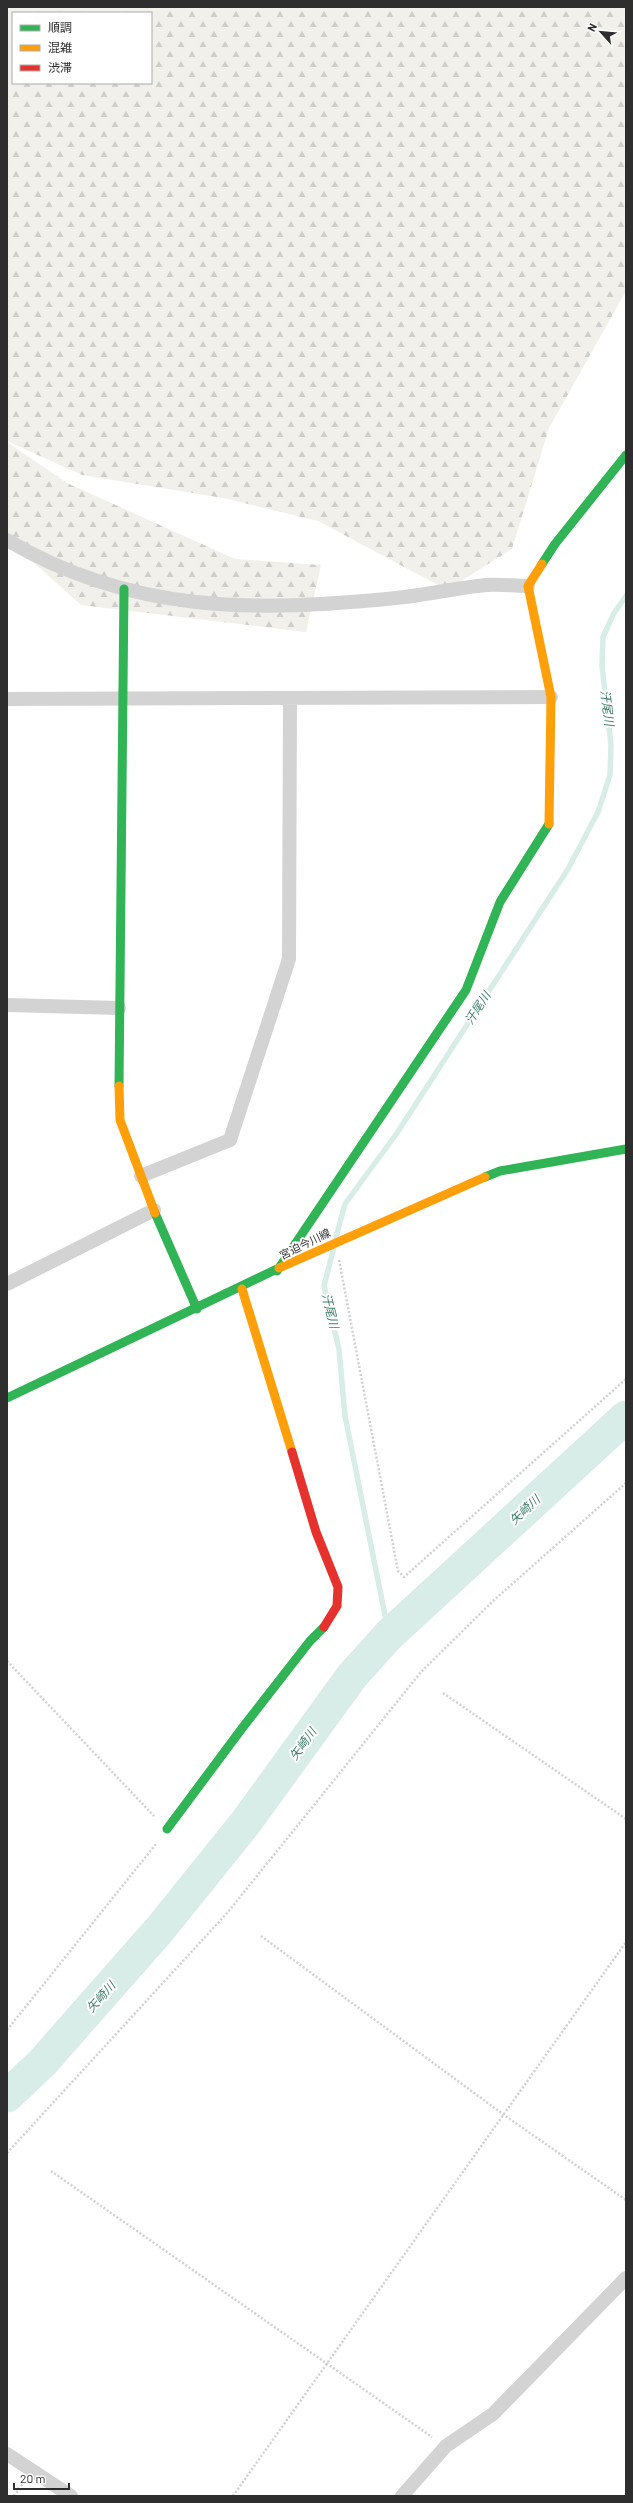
<svg xmlns="http://www.w3.org/2000/svg" width="633" height="2503" viewBox="0 0 633 2503" font-family="Barlow,'Noto Sans JP',sans-serif">
	<defs>
		<pattern id="forest-firs" width="22" height="20" patternUnits="userSpaceOnUse"><rect width="22" height="20" fill="#f1f0eb"/><path d="M5 1l3.5 6h-7zM16 11l3.5 6h-7z" fill="#cfceca"/></pattern>
	</defs>
	<rect width="100%" height="100%" fill="#fff"/>
	<path fill="url(#forest-firs)" fill-rule="evenodd" d="M7,7H626V291L549,428L512,549L447,590L318,521L223,498L82,475L7,441ZM13,13H151V83H13Z
		M7,442L67,483L235,559L321,565L306,632L81,605L7,539Z"/>
	<g fill="none" stroke-linecap="round" stroke-linejoin="round">
		<path stroke="#d8ede7" stroke-width="5.5" d="M336,1237L345,1204L397,1133L568,869L598,812L610,775L611,745L602,666L603,637L614,613L626,596
			M334,1247L324,1286L339,1349L345,1416L389,1635"/>
		<path stroke="#d8ede7" stroke-width="33" d="M7,2096L42,2063L160,1929L246,1822L352,1676L389,1635L626,1417"/>
		<path stroke="#d1d1d1" stroke-width="2.5" stroke-dasharray="2 2" stroke-linecap="butt" d="M339,1260L398,1571L404,1577L626,1379
			M7,1661L154,1816
			M443,1693L626,1819
			M261,1936L504,2115L626,2200
			M7,2030L156,1844
			M7,2153L228,1912L421,1672L493,1601L626,1483
			M51,2171L432,2437
			M14,2496L23,2483
			M233,2496L626,1942"/>
		<path stroke="#d3d3d3" stroke-width="14" d="M7,540C132,614 257,612 396,598C426,595 456,588 486,585C500,584 514,586 528,586
			M7,699L551,697
			M7,1005L119,1008
			M141,1176L230,1140L289,959L290,698
			M7,1284L154,1210
			M7,2454L71,2496
			M402,2496L446,2446L493,2414L626,2278"/>
		<path stroke="#30b455" stroke-width="9" d="M542,564L555,544L626,455
			M119,1086L124,589
			M485,1177L500,1171L626,1149
			M155,1213L197,1309
			M277,1271L466,990L500,902L549,824
			M7,1398L279,1268
			M167,1829L243,1727L310,1641L324,1627"/>
		<path stroke="#ff9f0a" stroke-width="9" d="M542,564L528,586L551,697L549,824
			M119,1086L120,1120L155,1213
			M279,1268L485,1177
			M242,1289L292,1452"/>
		<path stroke="#e5322d" stroke-width="9" d="M292,1452L316,1532L338,1587L337,1606L324,1627"/>
	</g>
	<g text-anchor="middle" stroke-width="4" stroke-linejoin="round" paint-order="stroke">
		<g font-size="11" fill="#2e2e2e" stroke="#fff">
			<text transform="translate(305 1244) rotate(-26)" y="4">宮迫今川線</text>
		</g>
		<g font-size="12" font-style="italic" fill="#437f6e" stroke="#fff">
			<text transform="translate(607 708) rotate(83)" y="4">汗尾川</text>
			<text transform="translate(478 1008) rotate(-57)" y="4">汗尾川</text>
			<text transform="translate(330 1311) rotate(76)" y="4">汗尾川</text>
			<text transform="translate(525 1510) rotate(-43)" y="4">矢崎川</text>
			<text transform="translate(303 1744) rotate(-54)" y="4">矢崎川</text>
			<text transform="translate(101 1997) rotate(-48)" y="4">矢崎川</text>
		</g>
	</g>
	<rect width="633" height="2503" fill="none" stroke="#2e2e2e" stroke-width="16"/>
	<rect x="12" y="12" width="140" height="72" fill="#ffffff" stroke="#ababab"/>
	<rect x="20" y="25" width="20" height="6" fill="#30b455" stroke="#ababab"/>
	<text x="48" y="32" font-size="12" fill="#2e2e2e">順調</text>
	<rect x="20" y="45" width="20" height="6" fill="#ff9f0a" stroke="#ababab"/>
	<text x="48" y="52" font-size="12" fill="#2e2e2e">混雑</text>
	<rect x="20" y="65" width="20" height="6" fill="#e5322d" stroke="#ababab"/>
	<text x="48" y="72" font-size="12" fill="#2e2e2e">渋滞</text>
	<g transform="translate(601 32) rotate(297)" stroke="#ffffff" stroke-width="3" paint-order="stroke">
	<path d="M0-3L7 15L0 10L-7 15Z" fill="#2e2e2e"/>
	<text y="-6" font-size="11" font-weight="bold" text-anchor="middle" fill="#2e2e2e">N</text>
	</g>
	<path d="M14 2483v6h55v-6" fill="none" stroke="#2e2e2e" stroke-width="2"/>
	<text x="20" y="2483" font-size="12" fill="#2e2e2e" stroke="#ffffff" stroke-width="3" paint-order="stroke">20 m</text>
</svg>
